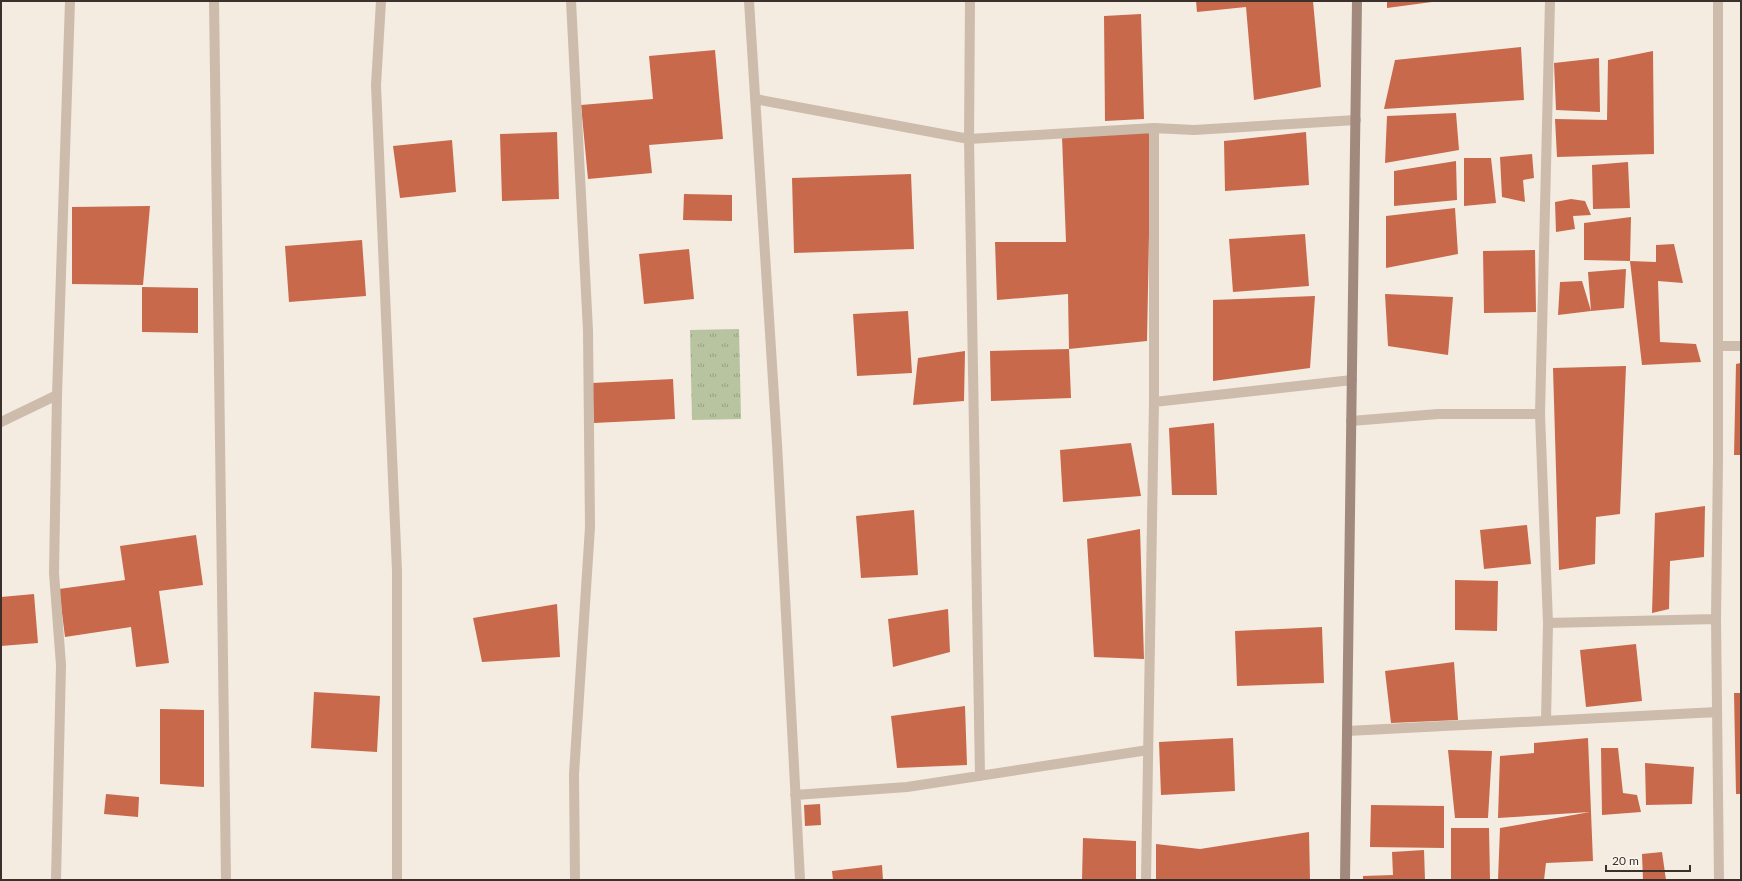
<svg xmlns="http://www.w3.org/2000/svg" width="1742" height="881" viewBox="0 0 1742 881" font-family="Lato,sans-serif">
	<defs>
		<pattern id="grass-tufts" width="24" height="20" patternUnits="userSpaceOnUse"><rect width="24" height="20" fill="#b8c4a0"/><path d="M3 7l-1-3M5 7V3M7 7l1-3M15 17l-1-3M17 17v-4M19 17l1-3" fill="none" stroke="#97a083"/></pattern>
	</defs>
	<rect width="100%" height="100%" fill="#f4ebe1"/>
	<path fill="url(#grass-tufts)" d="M739,329L741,419L692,420L690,330Z"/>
	<path fill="#c8694b" d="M1196,1H1313L1321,87L1254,100L1246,7L1197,12Z
		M1387,1H1432V2L1387,8Z
		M1141,14L1144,119L1105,121L1104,16Z
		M1521,47L1524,100L1384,109L1395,60Z
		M715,50L723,139L649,145L652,173L588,179L581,105L653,99L649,56Z
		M1653,51L1654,154L1557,157L1555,119L1607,120L1608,60Z
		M1599,58L1600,112L1556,110L1554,63Z
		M1456,113L1459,150L1385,163L1387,116Z
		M1151,129L1147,341L1069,349L1071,398L991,401L990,351L1069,349L1068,294L997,300L995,242H1066L1062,137Z
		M557,132L559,199L502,201L500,134Z
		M1306,132L1309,185L1225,191L1224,141Z
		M452,140L456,192L400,198L393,146Z
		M1532,154L1534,178L1523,180L1525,202L1502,197L1500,157Z
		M1464,158H1491L1496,203L1464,206Z
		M1456,161L1457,200L1394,206V171Z
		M1628,162L1630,208L1593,209L1592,165Z
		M911,174L914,249L794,253L792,178Z
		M684,194L732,195V221L683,220Z
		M1571,199L1585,201L1591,215L1573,216L1575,229L1556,232L1555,202Z
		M150,206L143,285L72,284V207Z
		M1455,208L1458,254L1386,268V216Z
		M1631,217L1630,261L1584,260V223Z
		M1305,234L1309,286L1233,292L1229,239Z
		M362,240L366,296L289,302L285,246Z
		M1674,244L1683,283L1658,281L1660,342L1696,344L1701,362L1642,365L1630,261L1656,262V245Z
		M689,249L694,299L644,304L639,254Z
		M1535,250L1536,312L1484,313L1483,251Z
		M1626,269L1624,308L1591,311L1588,272Z
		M1582,281L1591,311L1558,315L1560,282Z
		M142,287L198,288V333L142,332Z
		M1385,294L1453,297L1448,355L1388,346Z
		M1315,296L1310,368L1213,381V300Z
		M908,311L912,373L857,376L853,314Z
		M965,351L964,401L913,405L918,358Z
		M1741,363V455H1734L1736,364Z
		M1626,366L1620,514L1596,517L1595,564L1559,570L1553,368Z
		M673,379L675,419L594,423L592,383Z
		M1214,423L1217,495H1172L1169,428Z
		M1131,443L1141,496L1063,502L1060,450Z
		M1705,506L1704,557L1670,561L1669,609L1652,613L1655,513Z
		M914,510L918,575L861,578L856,516Z
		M1527,525L1531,564L1484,569L1480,530Z
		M1140,529L1144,659L1094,657L1087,539Z
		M196,535L203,585L159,591L169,663L136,667L131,627L65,637L59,589L125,580L120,546Z
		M1455,580L1498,581L1497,631L1455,630Z
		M34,594L38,643L1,646V597Z
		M557,604L560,657L482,662L473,618Z
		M948,609L950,652L893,667L888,619Z
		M1322,627L1324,683L1237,686L1235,631Z
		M1636,644L1642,701L1586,707L1580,650Z
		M1454,662L1458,720L1391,723L1385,671Z
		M314,692L380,696L377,752L311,748Z
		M1734,693H1741V794H1736Z
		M965,706L967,765L897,768L891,716Z
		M160,709L204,710V787L160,784Z
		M1233,738L1235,791L1161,795L1159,742Z
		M1588,738L1593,861L1546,863L1544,880H1498L1500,828L1590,812L1498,818L1500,756L1534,753V743Z
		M1601,748H1618L1623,793L1637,795L1641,812L1602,815Z
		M1448,750L1492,751L1488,818H1455Z
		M1645,763L1694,767L1692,804L1646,805Z
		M106,794L139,797L138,817L104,814Z
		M820,804L821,825L805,826L804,805Z
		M1371,805L1444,806V848L1370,847Z
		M1451,828H1489L1490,880H1451Z
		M1309,832L1310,880H1156V844L1200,849Z
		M1083,838L1136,841V880H1082Z
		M1424,850L1425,880H1363V876L1393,875L1392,852Z
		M1662,852L1666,880H1643L1642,854Z
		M882,865L883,880H833L832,871Z"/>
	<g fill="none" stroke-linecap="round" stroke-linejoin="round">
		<path stroke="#cdbbac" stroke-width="10" d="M214,1L226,880
			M381,1L376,85L397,571V880
			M571,1L588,331L590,527L574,774L575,880
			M749,1L777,444L800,880
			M970,1L969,139L980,776
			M1550,1L1540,414L1548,623L1716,619
			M1718,1V459L1716,619L1719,880
			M755,99L969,139L1154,128
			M1718,346H1741
			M1154,402L1352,380
			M1351,421L1438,414H1540
			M1,422L57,395
			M1546,721L1548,623
			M1347,731L1717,712
			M795,795L907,787L1148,750
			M56,880L61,665L54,573L57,395L70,1
			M1146,880L1154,402V128L1194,130L1356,120"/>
		<path stroke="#a18a7d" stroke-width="10" d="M1345,880L1357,1"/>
	</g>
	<rect width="1742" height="881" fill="none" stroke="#3b302b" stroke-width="4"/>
	<path d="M1606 865v6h84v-6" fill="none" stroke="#3b302b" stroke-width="2"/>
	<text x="1612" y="865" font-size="12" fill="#3b302b" stroke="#fbf5ee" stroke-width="3" paint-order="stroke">20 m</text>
</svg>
